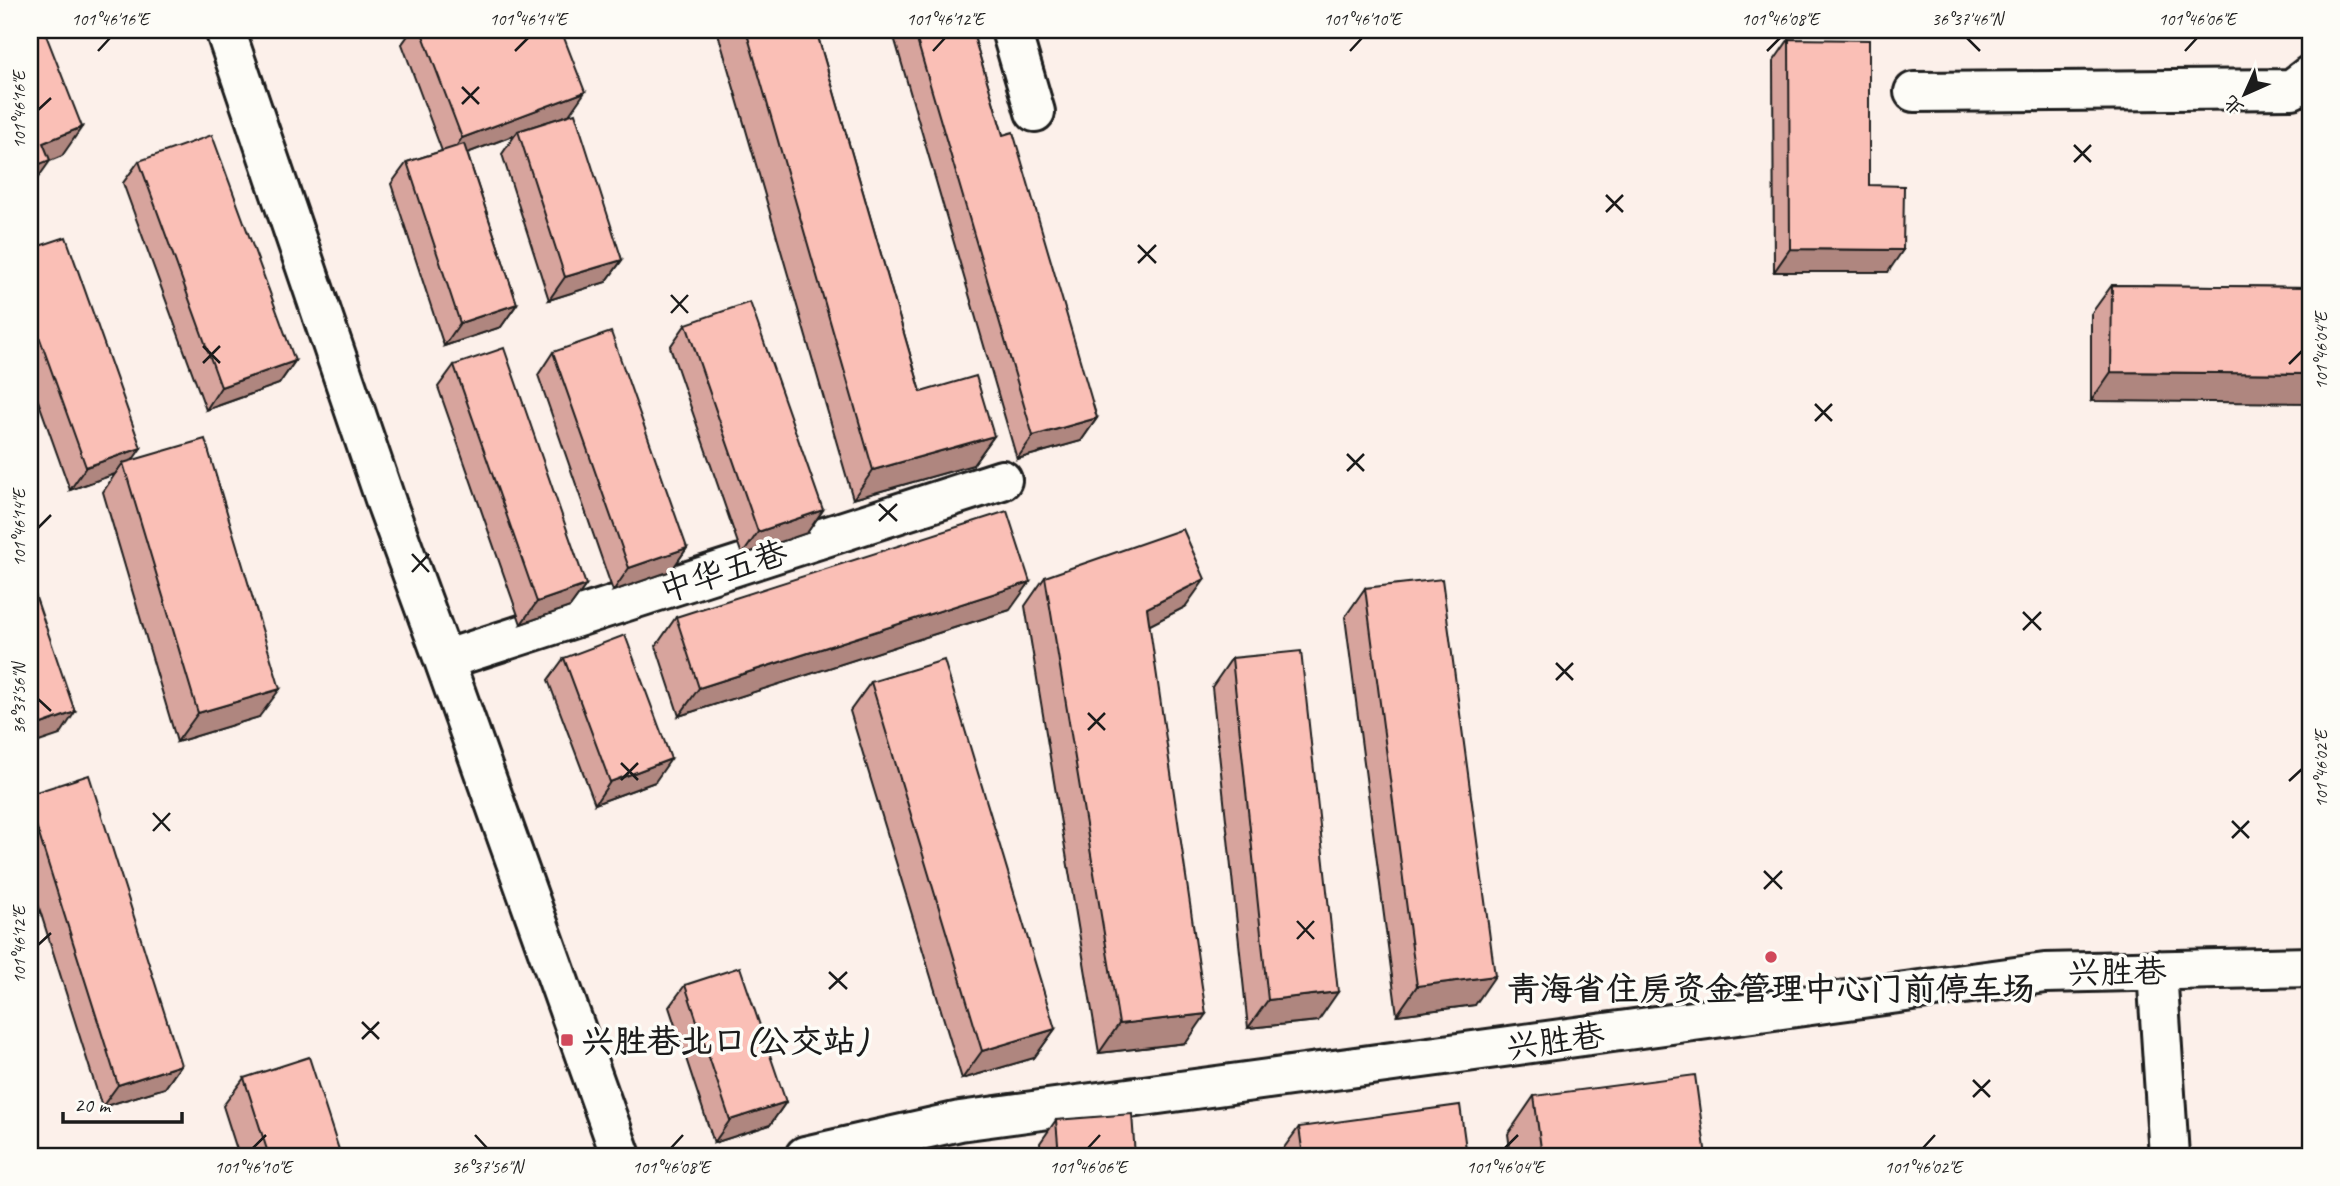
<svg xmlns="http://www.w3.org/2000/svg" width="2340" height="1186" viewBox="0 0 2340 1186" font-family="Caveat,'LXGW WenKai TC',sans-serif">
	<rect width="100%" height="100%" fill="#fcf0ea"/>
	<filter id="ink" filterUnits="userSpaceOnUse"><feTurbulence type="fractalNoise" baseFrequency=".0143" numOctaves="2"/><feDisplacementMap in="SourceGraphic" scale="14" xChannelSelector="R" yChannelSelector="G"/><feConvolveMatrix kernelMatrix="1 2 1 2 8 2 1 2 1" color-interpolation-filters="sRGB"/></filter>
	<g filter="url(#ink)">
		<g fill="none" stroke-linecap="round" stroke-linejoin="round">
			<defs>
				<path id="minor" d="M225,30L387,505L444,660L621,1156
					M1011,30L1035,112
					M1914,92L2292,89L2310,75
					M444,660L1002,480
					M2157,970L2169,1156
					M805,1156L960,1121L2045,973L2310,967"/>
			</defs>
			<use href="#minor" stroke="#1c1c1c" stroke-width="44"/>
			<use href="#minor" stroke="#fdfcf7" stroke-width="38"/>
		</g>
		<path fill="#d7a49d" stroke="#1c1c1c" stroke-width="2" d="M412,30H561L569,115L622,260L606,282L549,300L502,154L515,135L467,153L517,304L501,327L444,346L391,184L407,162L442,151L402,44Z
			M717,30H816L921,392L994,436L973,465L853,499Z
			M892,30H972L1003,135L1097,418L1081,441L1017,459Z
			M1789,39L1869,185L1888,272H1774L1773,62Z
			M139,161L295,361L279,384L206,410L123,183Z
			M30,249L133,460L259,717L177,742L103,492L115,474L70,490L30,378Z
			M2112,285L2310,287L2091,401V314Z
			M686,324L823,510L807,533L742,555L670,347Z
			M553,352L687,548L671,571L613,591L538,375Z
			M454,365L586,585L570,607L521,624L438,387Z
			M1045,577L1185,607L1149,625L1186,1043L1099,1053L1025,606Z
			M1365,588L1475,1005L1397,1015L1345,617Z
			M1010,610L679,716L656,646L676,617Z
			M564,658L655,782L595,804L548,680Z
			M1232,658L1318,1021L1248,1028L1212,687Z
			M871,682L1055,1029L1034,1058L962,1079L850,711Z
			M30,794L181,1065L165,1088L102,1107L30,879Z
			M685,985L786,1102L770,1125L714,1143L669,1007Z
			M244,1078L341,1156H239L223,1106Z
			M1534,1096L1706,1156H1511L1508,1134Z
			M1056,1120L1135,1156H1041L1040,1143Z
			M1299,1127L1467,1156H1278Z"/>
		<path fill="#af867f" stroke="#1c1c1c" stroke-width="2" d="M1749,30H1850L1849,32H1747Z
			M585,92L569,115L518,131L515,135L446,161L462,138Z
			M82,127L62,156L50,161L30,189V162L43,143Z
			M1790,249L1903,250L1888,272H1774Z
			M622,260L606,282L549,300L565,277Z
			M517,304L501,327L444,346L460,323Z
			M295,361L279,384L206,410L221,387Z
			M2111,372L2310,374V403L2091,401Z
			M1097,418L1081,441L1017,459L1033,436Z
			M994,436L973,465L853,499L873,470Z
			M141,448L125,471L123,463L115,474L70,490L86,467Z
			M823,510L807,533L742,555L758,532Z
			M687,548L671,571L613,591L629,568Z
			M1205,579L1185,607L1127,637L1147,608Z
			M1030,582L1010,610L679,716L699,688Z
			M586,585L570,607L521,624L537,602Z
			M280,689L259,717L177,742L198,713Z
			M75,712L60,735L30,745V728Z
			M671,759L655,782L595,804L610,782Z
			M1495,976L1475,1005L1397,1015L1417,986Z
			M1338,992L1318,1021L1248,1028L1268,1000Z
			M1206,1014L1186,1043L1099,1053L1119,1024Z
			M1055,1029L1034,1058L962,1079L982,1051Z
			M181,1065L165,1088L102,1107L118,1085Z
			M786,1102L770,1125L714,1143L730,1120Z"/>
		<path fill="#fabfb6" stroke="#1c1c1c" stroke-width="2" d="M30,30H44L82,127L43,143L50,160L30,168Z
			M421,30H561L585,92L462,138Z
			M746,30H816L921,392L976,376L994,436L873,470Z
			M914,30H972L1003,135L1013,132L1097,418L1033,436Z
			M1789,39L1869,40V185L1904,186L1903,250L1790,249Z
			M575,113L622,260L565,277L518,131Z
			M212,135L295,361L221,387L139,161Z
			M464,144L517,304L460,323L407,162Z
			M66,237L141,448L86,467L30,311V249Z
			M2112,285L2310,287V374L2111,372Z
			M750,302L823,510L758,532L686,324Z
			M611,332L687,548L629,568L553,352Z
			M504,348L586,585L537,602L454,365Z
			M205,439L280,689L198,713L123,463Z
			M1007,511L1030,582L699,688L676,617Z
			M1183,529L1205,579L1147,608L1206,1014L1119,1024L1045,577Z
			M1442,579L1495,976L1417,986L1365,588Z
			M30,580L75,712L30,728Z
			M625,635L671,759L610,782L564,658Z
			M1301,651L1338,992L1268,1000L1232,658Z
			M944,660L1055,1029L982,1051L871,682Z
			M89,775L181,1065L118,1085L30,806V794Z
			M740,967L786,1102L730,1120L685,985Z
			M309,1057L341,1156H269L244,1078Z
			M1695,1075L1706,1156H1542L1534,1096Z
			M1460,1105L1467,1156H1303L1299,1127Z
			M1132,1114L1135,1156H1059L1056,1120Z
			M968,1153L969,1156H938Z"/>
	</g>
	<path fill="none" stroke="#1c1c1c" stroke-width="2.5" d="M1967,38L1980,51M98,51L110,38M515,51L528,38M933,51L945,38M1350,51L1362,38M1767,51L1780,38M2185,51L2197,38M462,87L479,104M462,104L479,87M38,110L51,98M2074,145L2091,162M2074,162L2091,145M1606,195L1623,212M1606,212L1623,195M1138,245L1156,263M1138,263L1156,245M671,295L688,313M671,313L688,295M203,346L220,363M203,363L220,346M2289,364L2302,351M1815,404L1832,421M1815,421L1832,404M1347,454L1364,471M1347,471L1364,454M879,504L897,521M879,521L897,504M38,528L51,515M412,554L429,572M412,572L429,554M2023,612L2041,630M2023,630L2041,612M1556,663L1573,680M1556,680L1573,663M38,699L51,711M1088,713L1105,730M1088,730L1105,713M621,763L638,780M621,780L638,763M2289,781L2302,769M153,813L170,831M2232,821L2249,838M153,831L170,813M2232,838L2249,821M1764,871L1782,889M1764,889L1782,871M1297,921L1314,939M1297,939L1314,921M38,945L51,933M829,972L847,989M829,989L847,972M362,1022L379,1039M362,1039L379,1022M1973,1080L1990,1097M1973,1097L1990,1080M475,1135L487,1148M253,1148L266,1135M671,1148L683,1135M1088,1148L1100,1135M1505,1148L1518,1135M1923,1148L1935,1135"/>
	<g fill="#d1495b" stroke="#fdfcf7" stroke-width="2.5">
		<circle cx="1771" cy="957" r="7"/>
		<rect x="560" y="1033" width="14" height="14" rx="3.5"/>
	</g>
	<g text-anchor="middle" stroke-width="7" stroke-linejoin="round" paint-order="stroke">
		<g font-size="33" fill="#1c1c1c" stroke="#fdfcf7">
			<text transform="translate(723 570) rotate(-18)" y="12">中华五巷</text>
			<text transform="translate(2117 971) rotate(-1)" y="12">兴胜巷</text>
			<text transform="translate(1555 1040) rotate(-8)" y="12">兴胜巷</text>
		</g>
		<g font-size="33" font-weight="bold" fill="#1c1c1c" stroke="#fdfcf7">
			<text x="1771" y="1000">青海省住房资金管理中心门前停车场</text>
			<text x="581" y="1052" text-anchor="start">兴胜巷北口(公交站)</text>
		</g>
	</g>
	<rect width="2340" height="1186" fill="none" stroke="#fdfcf7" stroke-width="77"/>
	<g transform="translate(2245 94) rotate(225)" stroke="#fdfcf7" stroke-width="5" paint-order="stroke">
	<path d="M0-5L12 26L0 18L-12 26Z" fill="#1c1c1c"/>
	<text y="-10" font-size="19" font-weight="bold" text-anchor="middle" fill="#1c1c1c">北</text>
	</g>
	<path d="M63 1112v10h119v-10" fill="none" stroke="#1c1c1c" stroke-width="3.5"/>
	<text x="74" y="1112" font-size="21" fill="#1c1c1c" stroke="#fdfcf7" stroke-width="5" paint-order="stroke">20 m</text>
	<rect x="38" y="38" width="2264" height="1110" fill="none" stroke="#1c1c1c" stroke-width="2.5"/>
	<g font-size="18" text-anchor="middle" fill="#1c1c1c">
		<text x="110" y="25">101°46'16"E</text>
		<text x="528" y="25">101°46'14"E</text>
		<text x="945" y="25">101°46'12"E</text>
		<text x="1362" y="25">101°46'10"E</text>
		<text x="1780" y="25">101°46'08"E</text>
		<text x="1967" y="25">36°37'46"N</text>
		<text x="2197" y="25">101°46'06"E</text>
		<text transform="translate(19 110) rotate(-90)" y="6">101°46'16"E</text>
		<text transform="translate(2321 351) rotate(-90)" y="6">101°46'04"E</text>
		<text transform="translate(19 528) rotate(-90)" y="6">101°46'14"E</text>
		<text transform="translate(19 699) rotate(-90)" y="6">36°37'56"N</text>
		<text transform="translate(2321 769) rotate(-90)" y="6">101°46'02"E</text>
		<text transform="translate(19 945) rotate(-90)" y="6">101°46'12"E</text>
		<text x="253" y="1173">101°46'10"E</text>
		<text x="487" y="1173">36°37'56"N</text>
		<text x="671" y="1173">101°46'08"E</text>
		<text x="1088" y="1173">101°46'06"E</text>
		<text x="1505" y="1173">101°46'04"E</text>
		<text x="1923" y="1173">101°46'02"E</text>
	</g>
</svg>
